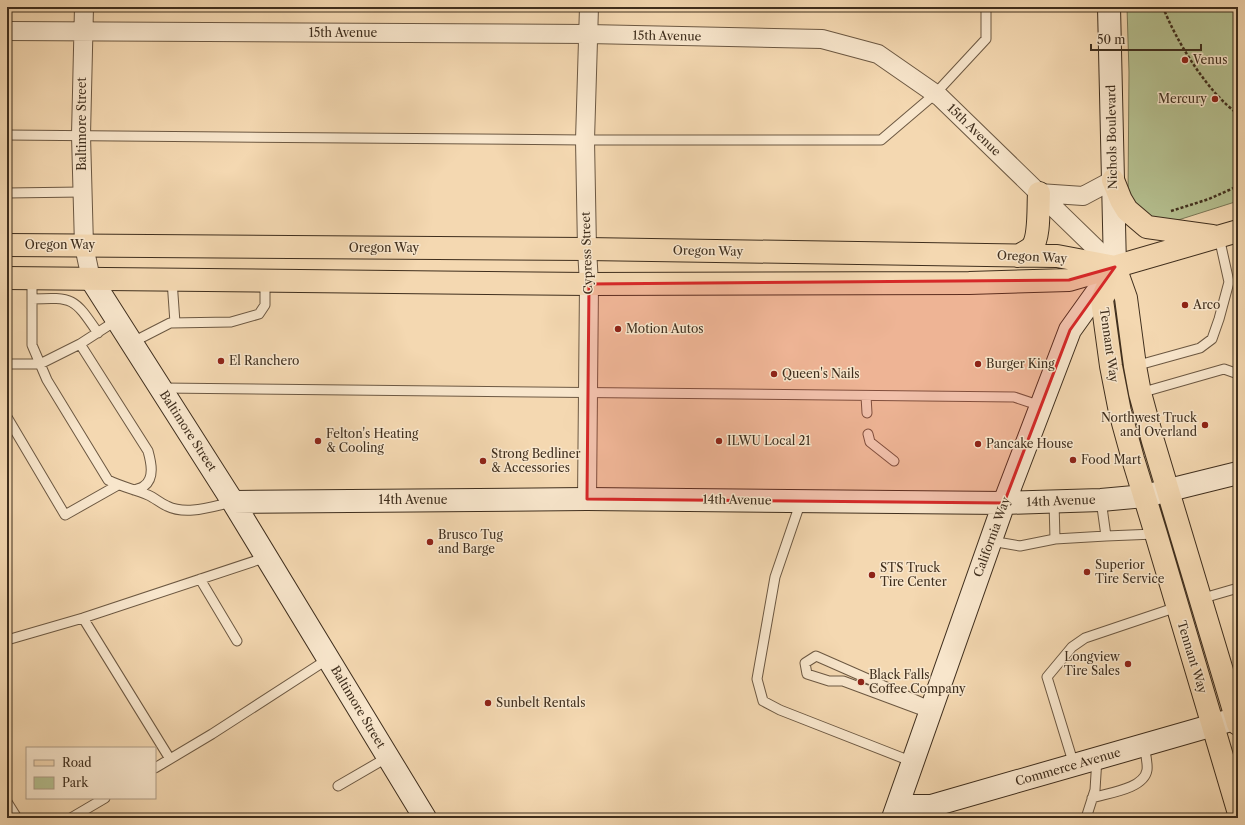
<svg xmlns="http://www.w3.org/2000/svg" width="1245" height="825" viewBox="0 0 1245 825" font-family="'Libre Caslon Text',serif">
	<rect width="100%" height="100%" fill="#f4d8b1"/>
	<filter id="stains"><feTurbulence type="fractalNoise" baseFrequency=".005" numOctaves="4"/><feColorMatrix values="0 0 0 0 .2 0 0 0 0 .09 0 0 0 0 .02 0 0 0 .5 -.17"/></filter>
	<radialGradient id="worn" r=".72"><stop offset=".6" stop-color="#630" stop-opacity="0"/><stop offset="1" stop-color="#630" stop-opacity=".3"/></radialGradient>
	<path fill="#b5c090" stroke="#7a7756" d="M1127,7H1238V201L1175,221L1153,223L1128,196L1129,72Z"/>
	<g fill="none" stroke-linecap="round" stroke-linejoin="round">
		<defs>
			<path id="lane" d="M7,135L585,140H881L935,94L986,39V7
				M7,193L82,192
				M32,278V345L47,380L108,480C122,487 134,489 148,495C155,498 160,503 167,506C187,516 213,506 233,502
				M172,280L175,323
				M32,299C74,297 74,298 98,333
				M131,343L170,323L231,322L259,314L265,305V281
				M80,344L117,320
				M7,364H40L80,344L148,451C151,462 155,478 144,486C142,488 137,489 134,490
				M1135,366L1200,348L1212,339L1219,319L1229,282L1219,237
				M162,388L1014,397L1041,406
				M1140,393L1224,369L1238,374
				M866,396L867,413
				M7,417L65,515L118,485
				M868,434L870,442L894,461
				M1101,500L1106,536L1155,534
				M801,501L775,577L757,679L763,701L780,710L913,762
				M1054,502L1055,539L1106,536
				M991,541L1020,546L1055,539
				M200,579L237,641
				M1200,599L1238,588
				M83,618L170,759
				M7,640L83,618L267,557
				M929,713L843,681H829L807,674L805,663L816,656L932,707
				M1074,765L1047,677L1072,647L1085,638L1177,607
				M155,768L212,734L328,659
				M338,786L388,757
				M1092,798C1108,793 1144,789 1147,770C1148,763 1145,752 1144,745
				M7,802L17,818
				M71,818L105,798
				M1086,818L1095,790L1097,758"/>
			<path id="street" d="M84,7L81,135L84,246L91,279
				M7,31L588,34L822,39L878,54L940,97L1115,267
				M1039,193L1083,196L1113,180
				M587,499L589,284L587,249L585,140L589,7"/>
			<path id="secondary" d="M91,279L233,502L425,818
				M233,502L587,499L1004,503L1101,500L1145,496L1238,473
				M898,806H931L1238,718
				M893,818L1004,503L1070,330L1115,267L1109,7"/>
			<path id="primary" d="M1113,180L1121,200L1127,210L1147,227L1212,236
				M7,245L587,249L1057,256L1110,266
				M1018,256C1023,253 1028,251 1032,247C1040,237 1038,207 1039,193
				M1115,267L1102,300L1111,366L1120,412L1133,459L1156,534L1238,810
				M1115,267L1126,298L1135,366L1140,393L1153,441L1238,724
				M7,278L589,284L969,283L1069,280L1238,231"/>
		</defs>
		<use href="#lane" stroke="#6c5842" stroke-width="11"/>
		<use href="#street" stroke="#6c5842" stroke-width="20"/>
		<use href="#secondary" stroke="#3f2e1d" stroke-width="24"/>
		<use href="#primary" stroke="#3f2e1d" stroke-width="24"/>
		<path stroke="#3f2e1d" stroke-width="2.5" stroke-dasharray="3 2" stroke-linecap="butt" d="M1163,7C1176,41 1208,93 1238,114
			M1171,211L1209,199L1238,186"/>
		<use href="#lane" stroke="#f8e6cc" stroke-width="9"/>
		<use href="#street" stroke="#f8e6cc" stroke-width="18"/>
		<use href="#secondary" stroke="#f8e6cc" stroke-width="22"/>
		<use href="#primary" stroke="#f4d8b1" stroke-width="22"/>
	</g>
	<path fill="#d62828" fill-opacity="0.2" stroke="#d62828" stroke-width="3" stroke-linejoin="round" d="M1115,267L1070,330L1004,503L587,499L589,284L1069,280Z"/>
	<g fill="#8f2418" stroke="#f8e6cc" stroke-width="1.5">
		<circle cx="1185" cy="60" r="4"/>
		<circle cx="1215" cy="99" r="4"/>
		<circle cx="1185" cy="305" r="4"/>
		<circle cx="618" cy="329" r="4"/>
		<circle cx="221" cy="361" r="4"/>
		<circle cx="978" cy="364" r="4"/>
		<circle cx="774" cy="374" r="4"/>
		<circle cx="1205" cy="425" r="4"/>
		<circle cx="318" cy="441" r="4"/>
		<circle cx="719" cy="441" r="4"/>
		<circle cx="978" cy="444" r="4"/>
		<circle cx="1073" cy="460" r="4"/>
		<circle cx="483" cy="461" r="4"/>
		<circle cx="430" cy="542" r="4"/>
		<circle cx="1087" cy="572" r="4"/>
		<circle cx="872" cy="575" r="4"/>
		<circle cx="1128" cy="664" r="4"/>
		<circle cx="861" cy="682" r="4"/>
		<circle cx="488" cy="703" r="4"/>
	</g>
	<g text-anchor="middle" stroke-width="3" stroke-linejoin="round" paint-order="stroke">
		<g font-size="12" fill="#3f2e1d" stroke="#f8e6cc">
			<text x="343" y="37">15th Avenue</text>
			<text transform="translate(667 36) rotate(1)" y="4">15th Avenue</text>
			<text transform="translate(82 124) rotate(-90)" y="4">Baltimore Street</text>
			<text transform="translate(974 130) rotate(44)" y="4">15th Avenue</text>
			<text transform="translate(1112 137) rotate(-91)" y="4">Nichols Boulevard</text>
			<text x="60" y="249">Oregon Way</text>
			<text x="384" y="252">Oregon Way</text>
			<text transform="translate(708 251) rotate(1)" y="4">Oregon Way</text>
			<text transform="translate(587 253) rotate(-92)" y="4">Cypress Street</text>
			<text transform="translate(1032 257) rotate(3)" y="4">Oregon Way</text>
			<text transform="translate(1109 345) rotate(82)" y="4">Tennant Way</text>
			<text transform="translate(188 431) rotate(57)" y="4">Baltimore Street</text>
			<text x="413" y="504">14th Avenue</text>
			<text transform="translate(737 500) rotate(1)" y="4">14th Avenue</text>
			<text transform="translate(1061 501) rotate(-2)" y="4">14th Avenue</text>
			<text transform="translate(992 537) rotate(-70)" y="4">California Way</text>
			<text transform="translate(1192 657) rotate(73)" y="4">Tennant Way</text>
			<text transform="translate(358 707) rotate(59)" y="4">Baltimore Street</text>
			<text transform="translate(1068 767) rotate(-16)" y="4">Commerce Avenue</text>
		</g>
		<g font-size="12" fill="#3f2e1d" stroke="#f8e6cc" text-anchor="start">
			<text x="1193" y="64">Venus</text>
			<text x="1207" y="103" text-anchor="end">Mercury</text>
			<text x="1193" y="309">Arco</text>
			<text x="626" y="333">Motion Autos</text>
			<text x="229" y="365">El Ranchero</text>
			<text x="986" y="368">Burger King</text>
			<text x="782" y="378">Queen's Nails</text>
			<text x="1197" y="422" text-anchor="end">Northwest Truck<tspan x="1197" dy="14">and Overland</tspan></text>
			<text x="326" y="438">Felton's Heating<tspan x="326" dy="14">&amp; Cooling</tspan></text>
			<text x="727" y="445">ILWU Local 21</text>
			<text x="986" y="448">Pancake House</text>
			<text x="491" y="458">Strong Bedliner<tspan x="491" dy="14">&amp; Accessories</tspan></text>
			<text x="1081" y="464">Food Mart</text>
			<text x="438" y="539">Brusco Tug<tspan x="438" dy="14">and Barge</tspan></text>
			<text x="1095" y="569">Superior<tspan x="1095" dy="14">Tire Service</tspan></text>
			<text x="880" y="572">STS Truck<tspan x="880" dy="14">Tire Center</tspan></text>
			<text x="1120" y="661" text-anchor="end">Longview<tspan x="1120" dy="14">Tire Sales</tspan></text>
			<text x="869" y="679">Black Falls<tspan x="869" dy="14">Coffee Company</tspan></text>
			<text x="496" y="707">Sunbelt Rentals</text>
		</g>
	</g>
	<rect width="1245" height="825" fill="none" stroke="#f4d8b1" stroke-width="24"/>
	<rect x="8" y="8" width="1229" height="809" fill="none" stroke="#3f2e1d" stroke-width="2"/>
	<rect x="12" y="12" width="1221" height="801" fill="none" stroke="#3f2e1d"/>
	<rect x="26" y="747" width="130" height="52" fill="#f8e6cc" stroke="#ae9c86"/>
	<rect x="34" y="760" width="20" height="6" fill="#f4d8b1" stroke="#ae9c86"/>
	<text x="62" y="767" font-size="12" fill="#3f2e1d">Road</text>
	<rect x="34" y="777" width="20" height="12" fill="#b5c090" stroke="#ae9c86"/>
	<text x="62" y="787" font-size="12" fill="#3f2e1d">Park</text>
	<path d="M1091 44v6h110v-6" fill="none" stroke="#3f2e1d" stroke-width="2"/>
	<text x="1097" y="44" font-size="12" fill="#3f2e1d" stroke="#f8e6cc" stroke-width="3" paint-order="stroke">50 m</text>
	<rect width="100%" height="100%" filter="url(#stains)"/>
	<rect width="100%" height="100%" fill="url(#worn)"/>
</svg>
